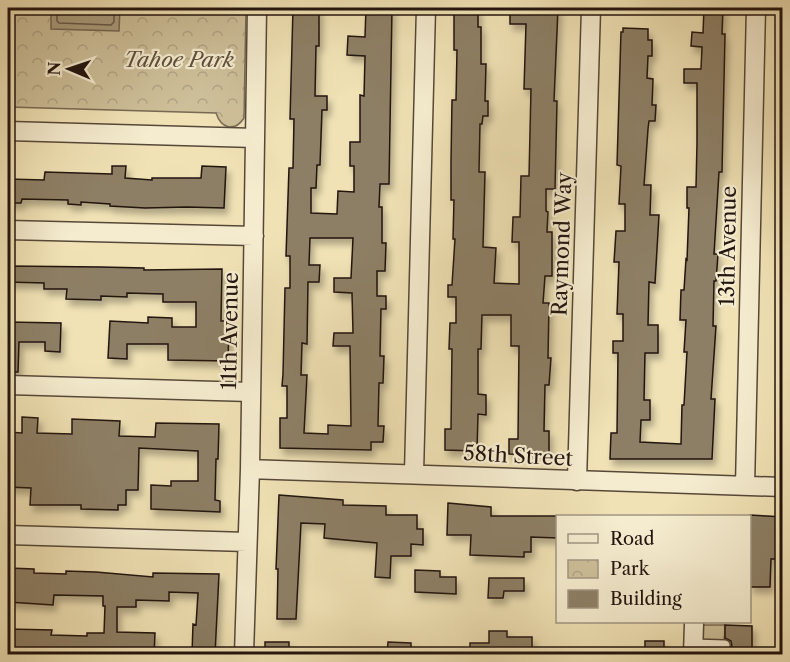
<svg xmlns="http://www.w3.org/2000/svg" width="790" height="662" viewBox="0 0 790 662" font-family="'Libre Caslon Text',serif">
	<defs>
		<pattern id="grass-tufts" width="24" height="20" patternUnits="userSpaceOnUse" patternTransform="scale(1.5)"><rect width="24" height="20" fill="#cdbf99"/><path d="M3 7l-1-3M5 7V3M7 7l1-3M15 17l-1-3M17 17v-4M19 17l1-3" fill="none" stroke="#b0a383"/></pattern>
		<pattern id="park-crowns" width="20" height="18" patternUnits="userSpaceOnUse" patternTransform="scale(1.5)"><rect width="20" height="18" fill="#cdbf99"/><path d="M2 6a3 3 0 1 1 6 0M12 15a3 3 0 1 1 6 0" fill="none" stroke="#b0a383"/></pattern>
		<filter id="shadow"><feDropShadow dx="3.5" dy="6" stdDeviation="3" flood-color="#0004"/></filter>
	</defs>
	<rect width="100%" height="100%" fill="#f0e2b5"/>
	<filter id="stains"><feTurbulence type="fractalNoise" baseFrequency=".00333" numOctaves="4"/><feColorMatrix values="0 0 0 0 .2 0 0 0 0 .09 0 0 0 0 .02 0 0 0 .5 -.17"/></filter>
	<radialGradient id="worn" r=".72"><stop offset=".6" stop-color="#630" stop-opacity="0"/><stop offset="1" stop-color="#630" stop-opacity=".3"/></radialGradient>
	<path fill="url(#grass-tufts)" stroke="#786a54" stroke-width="1.5" d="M702,625H725L724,654H702Z"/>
	<path fill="url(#park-crowns)" stroke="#786a54" stroke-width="1.5" d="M8,8H246L244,118C234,133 221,128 216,113L8,107Z"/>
	<path fill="#aa9c7d" stroke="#746651" stroke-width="1.5" d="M51,8H120L119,31L51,29Z"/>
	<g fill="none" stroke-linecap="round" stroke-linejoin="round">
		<path stroke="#665846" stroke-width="1.5" d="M57,8V21L59,23L111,25L114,22V8"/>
	</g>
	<path fill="#8d7f65" stroke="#22140f" stroke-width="1.5" fill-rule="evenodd" filter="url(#shadow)" d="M293,8H319V46H316L315,96H327V110H322L320,165H317L316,188H311V213L337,214L338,191L354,192V166H350V142H360V95L364,96L365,56L347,55L348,36L365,37L366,8H392L389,184H380L379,207H382V243H386L385,271H377V296H386V309H381L380,356H384L383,383H379L378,426H384L383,442H371V450L280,448V418H287V386H282L283,374L285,288H290V256H286L289,168H293L294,119H290ZM310,238H353L351,278H334V292L352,293L353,333H334L333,346H350L351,426L328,425V434L304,433L307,375H301L302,343L307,344L308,282H319L320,265H309Z
		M454,8H478V27H481V64H486L485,101H488V116H483L482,124H480L479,172H485L483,247L496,248L494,283L519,284V242H512L513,217H520L521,176H529L531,89H524L526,24H510V8H558L554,101H557L555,189H546V211L548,212L547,232H552V276H545L543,303H549L548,358H551L549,385H545L544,431H549V455L509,454V439H518L519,346H511V315H482L481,349H478V394L486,395V415L478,414L477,451L445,450V429H451L452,349H449L450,323H456V297H448V285H452L455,239H453L454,200H451V162L452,100H456L457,50H454Z
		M704,8H723L722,34H725L722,172H719L714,254H718L716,281H714L713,326H716L711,399H715L712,459H610L611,433H617L618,353H613V341H623V314H617L619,262H614L616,231H625V204H619L621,166L617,165L621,32H623V28L648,29V40H652V56H648L647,78L653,79L652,105H656L655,121H649L648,129L644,185H651L650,215H659L655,283L649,282L648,325H658V353H645L644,400H650V420H641L640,442L681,444L682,405H684L687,352H684L686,320H680L681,290H684L686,259L687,260L689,208H687V187H696L697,143V83H684V69H701L702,47L691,46L692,32L703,33Z
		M112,166H126L125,178L152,180V178H201L202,166L226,167L224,208L187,207L145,208L110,206V204L81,202V205L68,204V200L22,199L21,203H8V179L44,180L45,172L112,174Z
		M8,266L101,267L144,268V270L222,269L221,321H229L228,361L168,360V344H127V359L108,358L110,321L148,323V317L172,318V327H196V302H163V294L127,293V297L101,296V300L66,299L67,289H44V283L8,282Z
		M8,322L61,323L60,352L45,351V342H19L18,372H8Z
		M22,417L38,418L37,433L72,434V419L120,421L119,436L155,437L156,423L219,424L218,459H216L215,500L220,501V512L151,509V485L171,486V481H198V451L139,448L138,490H126V505H118V510L81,509V505H30L31,488L8,487V432L22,433Z
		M279,495L343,500V505L386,506V515H417V529H423V545L411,544V556H391L390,578L375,577L377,543L324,538L325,524L301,523L296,619H277L278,569H276Z
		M448,503L491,507V516H558V538L531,537V552H524V557L470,555L471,535H447Z
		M750,515L783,517V559H771L770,587H750Z
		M8,568L34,569V573L66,574V571L96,572L153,577V573L219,574L215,654H192L193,624L196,625L198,593L169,592V601L136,600V607H117V632L155,633L154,654H8V629L52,630L51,635L87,636V633H104L105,606H103V596L54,595L53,605L8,602Z
		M415,570L440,571V577H456V594L415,592Z
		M489,578H524V591H504L503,598H488Z
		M725,625L752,626V654H724L725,652L729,651L732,646L731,641L725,638Z
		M489,631H507V637H532V654H470V643H489Z
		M645,641H664V654H645Z
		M265,642H289V654H265Z
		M388,642L411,643V654H387Z"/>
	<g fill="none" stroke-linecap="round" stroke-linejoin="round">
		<defs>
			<path id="service" d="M693,644L725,645"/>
			<path id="minor" d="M8,131L255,138
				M8,230L254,236
				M8,385L251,392
				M250,469L782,487
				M414,473L426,8
				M577,481L591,8
				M745,486L756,8
				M8,535L247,542
				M244,654L250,469L257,8
				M693,654L694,624"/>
		</defs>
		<use href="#service" stroke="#564838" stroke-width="12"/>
		<use href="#minor" stroke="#564838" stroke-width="21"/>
		<use href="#service" stroke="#f5eccf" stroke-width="9"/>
		<use href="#minor" stroke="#f5eccf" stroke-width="18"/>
	</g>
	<g text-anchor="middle" stroke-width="4.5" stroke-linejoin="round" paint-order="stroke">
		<g font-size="21" font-style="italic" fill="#5e503f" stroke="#f5eccf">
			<text x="179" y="67">Tahoe Park</text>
		</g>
		<g font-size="21" fill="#22140f" stroke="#f5eccf">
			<text transform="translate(562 244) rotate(-88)" y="7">Raymond Way</text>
			<text transform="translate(728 246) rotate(-89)" y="7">13th Avenue</text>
			<text transform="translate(230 331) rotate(-89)" y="7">11th Avenue</text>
			<text transform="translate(518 456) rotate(3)" y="7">58th Street</text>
		</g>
	</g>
	<rect width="790" height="662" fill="none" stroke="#f0e2b5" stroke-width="30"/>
	<rect x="9" y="9" width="772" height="644" fill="none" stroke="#22140f" stroke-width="3"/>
	<rect x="15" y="15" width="760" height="632" fill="none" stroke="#22140f" stroke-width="1.5"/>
	<rect x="556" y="515" width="195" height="108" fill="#f5eccf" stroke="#a19682" stroke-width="1.5"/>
	<rect x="568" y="534" width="30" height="9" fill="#f5eccf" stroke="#a19682" stroke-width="1.5"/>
	<text x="610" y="545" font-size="18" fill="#22140f">Road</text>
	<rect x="568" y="560" width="30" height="18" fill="url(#park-crowns)" stroke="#a19682" stroke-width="1.5"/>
	<text x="610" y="575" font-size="18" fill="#22140f">Park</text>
	<rect x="568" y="590" width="30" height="18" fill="#8d7f65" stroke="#a19682" stroke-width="1.5"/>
	<text x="610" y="605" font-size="18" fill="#22140f">Building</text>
	<g transform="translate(69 69) rotate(272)" stroke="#f5eccf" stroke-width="4.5" paint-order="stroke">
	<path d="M0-4.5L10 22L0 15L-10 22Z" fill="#22140f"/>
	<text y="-9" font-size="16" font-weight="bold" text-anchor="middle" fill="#22140f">N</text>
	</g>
	<rect width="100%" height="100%" filter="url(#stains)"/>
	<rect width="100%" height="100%" fill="url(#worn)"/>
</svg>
